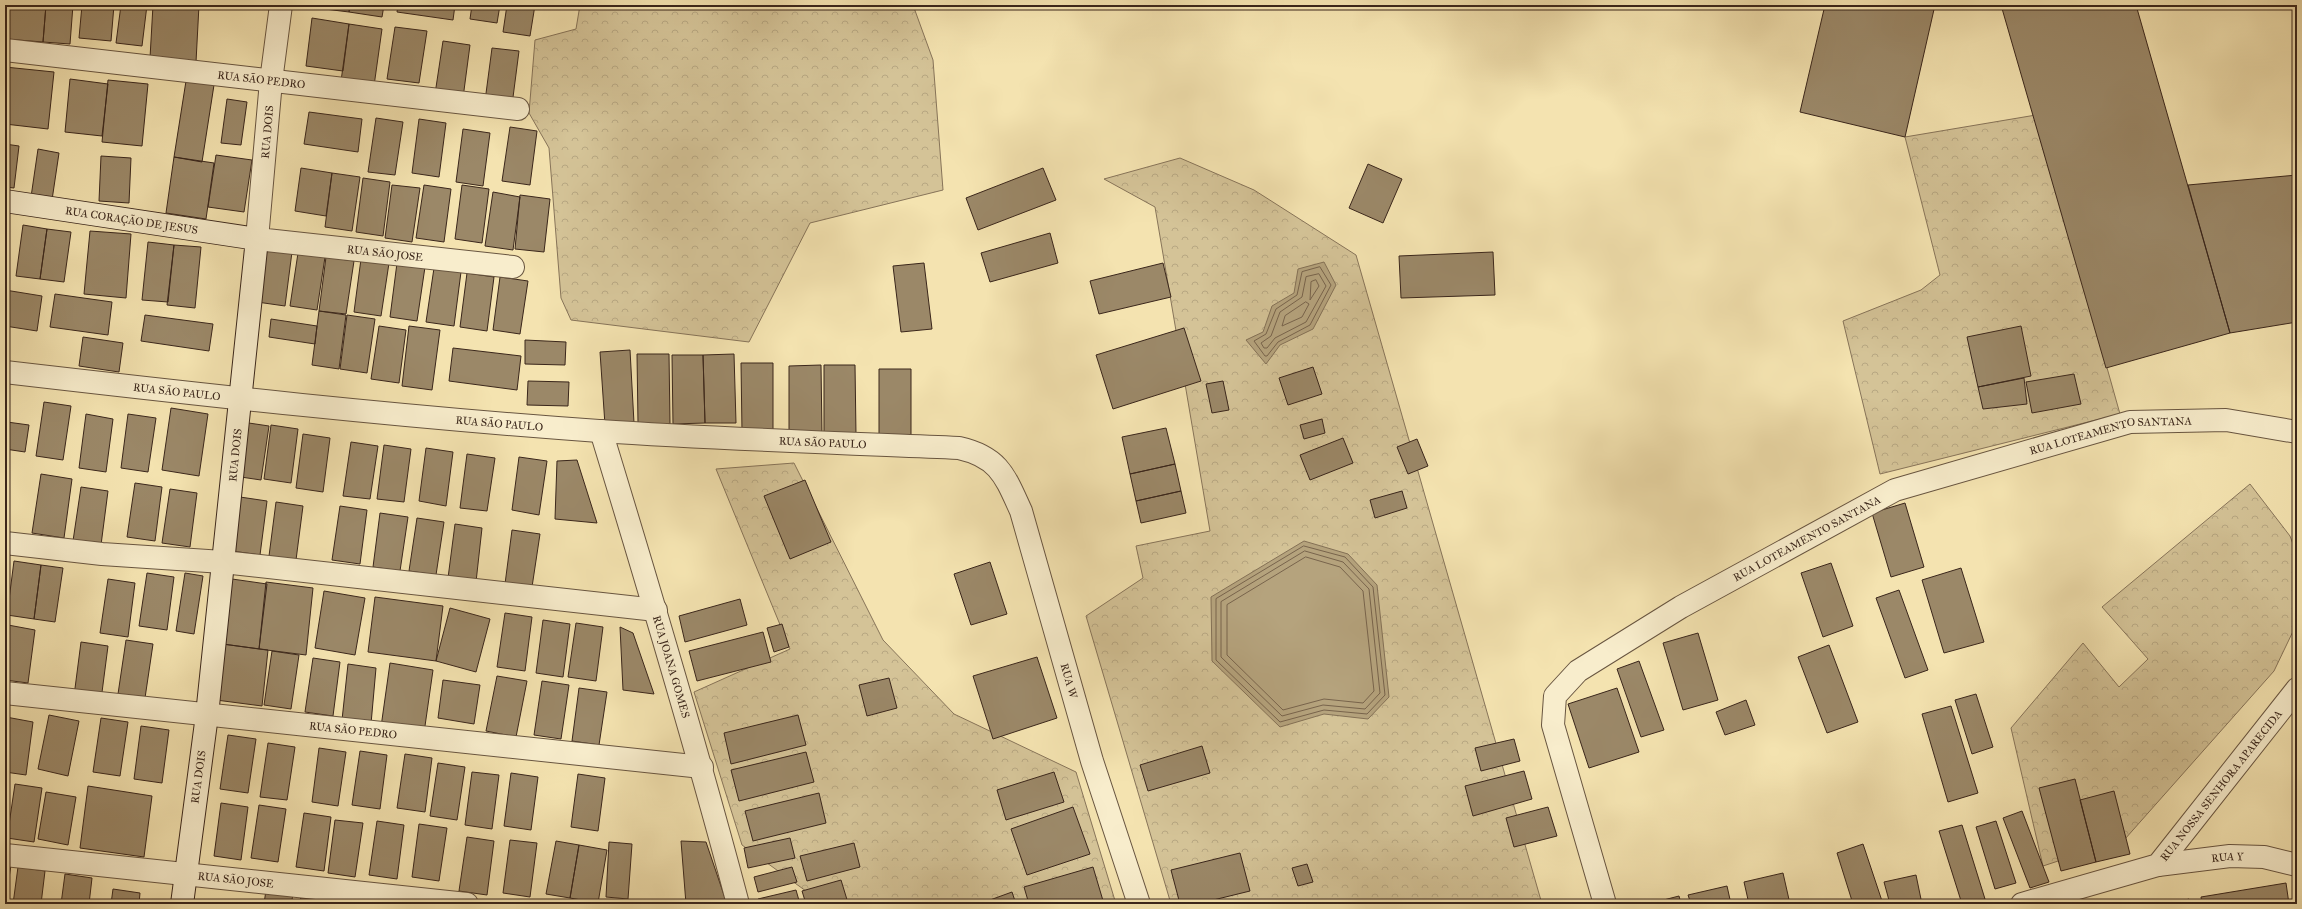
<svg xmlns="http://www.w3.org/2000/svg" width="2302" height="909" viewBox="0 0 2302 909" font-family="'IM FELL Great Primer',serif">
	<defs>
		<pattern id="forest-crowns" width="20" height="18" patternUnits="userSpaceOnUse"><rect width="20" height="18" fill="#d4c397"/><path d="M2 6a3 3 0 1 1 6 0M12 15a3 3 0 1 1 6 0" fill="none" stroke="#b7a782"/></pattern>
	</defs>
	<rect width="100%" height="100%" fill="#f4e3b0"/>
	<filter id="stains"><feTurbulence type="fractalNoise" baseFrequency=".005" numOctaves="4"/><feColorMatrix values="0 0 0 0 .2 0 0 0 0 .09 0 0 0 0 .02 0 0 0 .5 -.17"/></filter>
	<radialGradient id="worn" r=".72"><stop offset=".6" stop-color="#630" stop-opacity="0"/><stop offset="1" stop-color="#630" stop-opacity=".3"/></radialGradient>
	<path fill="url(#forest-crowns)" stroke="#877459" d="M580,5H913L933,60L943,190L810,223L749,342L571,320L561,298L549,148L529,113L535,40L576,29Z
		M2036,115L2120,414L1880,474L1843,321L1921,290L1940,275L1905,137Z
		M1180,158L1254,190L1356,255L1542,904H1171L1086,616L1143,578L1136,546L1210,531L1155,207L1104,179Z
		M794,463L883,640L954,714L1076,772L1116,904H824L742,845L694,692L790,649L716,469Z
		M2250,484L2290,536L2297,555V623L2274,671L2125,839L2043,866L2011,728L2083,643L2119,687L2148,659L2102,607Z"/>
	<path fill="#b5a37d" stroke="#847156" d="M1324,262L1336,285L1313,329L1280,345L1266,364L1246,340L1263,332L1272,306L1294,293L1298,269Z
		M1304,541L1348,554L1377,585L1389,697L1368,719L1324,714L1280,727L1212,661L1211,597Z"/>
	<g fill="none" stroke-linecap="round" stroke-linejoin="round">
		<path stroke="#78644c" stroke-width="1" d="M1320,267L1331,285L1310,325L1278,342L1267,356H1265L1254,341L1266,334L1276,309L1297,295L1302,272Z
			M1319,274L1326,286L1306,322L1275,338L1267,348H1264L1261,343L1271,336L1280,312L1302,297L1306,277Z
			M1316,280L1319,286L1310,300L1311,282Z
			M1306,302L1309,304L1302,317L1282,326L1285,316Z
			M1304,546L1345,557L1373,587L1385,695L1367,714L1324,710L1280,722L1216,660V599Z
			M1305,551L1343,562L1369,589L1380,693L1365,709L1323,705L1282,716L1221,657V602Z
			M1306,557L1340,567L1363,591L1374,691L1363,703L1324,699L1283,710L1227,655V605Z"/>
	</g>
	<path fill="#9b8868" stroke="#3a261b" d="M5,5H46L43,42L5,39Z
		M46,5H73L70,44L43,42Z
		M82,5H114L111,41L79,38Z
		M121,5H147L142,46L116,43Z
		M153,5H199L196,62L150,58Z
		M218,5H233V8Z
		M299,5H318L317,8Z
		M318,5H350L349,12L317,8Z
		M350,5H384L382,17L349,12Z
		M398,5H455L453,20L397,12Z
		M472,5H500L497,23L470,19Z
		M507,5H535L530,36L503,32Z
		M1825,5H1935L1905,137L1800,112Z
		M2001,5H2136L2230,333L2106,368Z
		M312,18L349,24L343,71L306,66Z
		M349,24L382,29L374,86L341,81Z
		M395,27L427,31L419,83L387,79Z
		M443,41L470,45L463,98L435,94Z
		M492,48L519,51L512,105L485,101Z
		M5,67L54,72L48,129L5,124Z
		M70,79L108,84L102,136L65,132Z
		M108,80L148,84L142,146L102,142Z
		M186,81L214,85L202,162L174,157Z
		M227,99L247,102L241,145L221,143Z
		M309,112L362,119L358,152L304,144Z
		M376,118L403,122L395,175L368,172Z
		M419,119L446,123L439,177L412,173Z
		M510,127L537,131L530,185L502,181Z
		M463,129L490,133L483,186L456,182Z
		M5,144L19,146L14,188L5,187Z
		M38,149L59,153L52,200L31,197Z
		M216,155L252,160L244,212L208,207Z
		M101,156L131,158L129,203L99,201Z
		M174,157L214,163L206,219L166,213Z
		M1368,164L1402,179L1383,223L1349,208Z
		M301,168L332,173L326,216L295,211Z
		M1043,168L1056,200L978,230L966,198Z
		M332,173L360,177L352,231L325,227Z
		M2297,175V322L2230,333L2188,185Z
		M363,178L390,182L383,236L356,232Z
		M392,185L420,188L412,242L385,238Z
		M424,185L451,189L444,242L416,238Z
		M462,185L489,189L482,243L455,239Z
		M493,192L520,197L513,250L485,246Z
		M520,195L550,199L544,252L515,249Z
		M23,225L47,229L40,279L16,276Z
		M47,229L71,232L64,282L40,279Z
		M90,231L131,234L126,298L84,294Z
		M1050,233L1058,263L990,282L981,253Z
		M148,242L174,245L168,302L142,300Z
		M174,245L201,247L195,308L167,305Z
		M265,248L292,252L285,306L257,302Z
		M1493,252L1495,295L1401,298L1399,256Z
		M298,253L325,257L317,310L290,306Z
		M326,257L354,261L346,314L319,311Z
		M361,259L389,263L381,316L354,312Z
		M397,263L425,267L417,321L390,317Z
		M924,263L932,329L901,332L893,266Z
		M1163,263L1171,297L1099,314L1090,281Z
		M434,268L461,272L454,326L426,322Z
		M467,273L494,277L487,331L460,327Z
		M500,277L528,281L520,334L493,330Z
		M5,290L42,296L37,331L5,326Z
		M55,294L112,302L108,335L50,327Z
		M319,311L346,315L339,369L312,365Z
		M145,315L213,324L209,351L141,341Z
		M347,315L375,319L367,373L340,369Z
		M271,319L317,326L315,344L269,337Z
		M379,326L406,330L399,383L371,379Z
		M409,326L440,330L432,390L402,386Z
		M2021,326L2031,376L1978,387L1967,337Z
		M1184,328L1201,381L1113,409L1096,355Z
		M83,337L123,343L119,372L79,366Z
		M525,340L566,342L565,365L525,364Z
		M453,348L521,356L517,390L449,381Z
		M630,350L634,423L605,425L600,352Z
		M637,354H669L670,424L638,423Z
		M734,354L736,423H705L703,355Z
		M672,355H703L705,423L673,424Z
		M741,363H773V432H742Z
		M821,365L822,435H789V366Z
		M824,365H855L856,435H824Z
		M1313,367L1322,394L1288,405L1279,378Z
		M879,369H911V439L879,438Z
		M2074,374L2081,404L2032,413L2026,382Z
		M2024,378L2027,404L1983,409L1978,387Z
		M528,381L569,382L568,406L527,405Z
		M1223,381L1229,410L1212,413L1206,384Z
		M44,402L71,406L63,460L36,456Z
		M171,408L208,414L199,476L162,470Z
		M86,414L113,419L106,472L79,468Z
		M128,414L156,418L148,472L121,468Z
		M1322,419L1325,433L1304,439L1300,425Z
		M7,422L29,425L25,452L5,449Z
		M242,422L269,426L261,480L234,476Z
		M271,425L298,429L291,483L264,479Z
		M1166,428L1175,464L1130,474L1122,437Z
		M303,434L330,438L323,492L296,488Z
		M1343,438L1353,463L1310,480L1300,455Z
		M1417,439L1428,466L1408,474L1397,447Z
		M351,442L378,446L370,499L343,496Z
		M384,445L411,449L404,502L377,499Z
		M426,448L453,452L446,506L419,501Z
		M467,454L495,458L487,511L460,508Z
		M519,457L547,461L539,515L512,510Z
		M577,460L597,523L555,519L557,461Z
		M1175,464L1181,491L1136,501L1130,474Z
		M41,474L72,479L64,538L32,533Z
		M805,480L831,542L790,559L764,496Z
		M135,483L162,487L155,541L127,537Z
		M81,487L108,491L101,545L73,541Z
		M170,489L197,493L190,547L162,543Z
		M1181,491L1186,513L1141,523L1136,501Z
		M1402,491L1407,508L1375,518L1370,500Z
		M240,497L267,501L260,555L232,551Z
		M276,502L303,506L296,560L269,556Z
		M1905,503L1924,567L1891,577L1872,513Z
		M340,506L367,510L360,564L332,560Z
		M380,513L408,517L400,571L373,567Z
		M417,518L444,522L436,575L409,571Z
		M455,524L482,528L476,582L448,578Z
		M512,530L540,534L532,587L505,584Z
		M14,561L41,565L34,619L7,615Z
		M990,562L1007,614L971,625L954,574Z
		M1831,563L1853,626L1823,637L1801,573Z
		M41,565L63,568L55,622L34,619Z
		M1961,568L1984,642L1944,653L1922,580Z
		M147,573L174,577L167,630L139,626Z
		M185,573L203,576L194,634L176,631Z
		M225,578L267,584L259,649L216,643Z
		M108,579L135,583L128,637L100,633Z
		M266,582L313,588L306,655L259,649Z
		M1899,590L1928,670L1905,678L1876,598Z
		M324,591L365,598L355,655L315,648Z
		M375,597L443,606L436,661L368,652Z
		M740,599L747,625L685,642L679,616Z
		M450,608L490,619L476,672L436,661Z
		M505,613L532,617L525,671L497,667Z
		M543,620L570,624L563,677L536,673Z
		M576,623L603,627L596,681L568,677Z
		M782,624L789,647L774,652L767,628Z
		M8,625L35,630L28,683L5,680V647Z
		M620,627L633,633L654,694L623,690Z
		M763,632L771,662L697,681L689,651Z
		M1698,633L1718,700L1683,710L1663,643Z
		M126,640L153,644L145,698L118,694Z
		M81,642L108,646L101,700L74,696Z
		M222,644L268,650L262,706L216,700Z
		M1829,645L1858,722L1827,733L1798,657Z
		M272,651L299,655L291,709L264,705Z
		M1037,657L1057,718L993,739L973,676Z
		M313,658L340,662L333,716L305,712Z
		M1639,661L1664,730L1641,737L1617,669Z
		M390,663L433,670L424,733L381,727Z
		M348,664L376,668L371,724L342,720Z
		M497,676L527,681L516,737L486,731Z
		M889,678L897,708L867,716L859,685Z
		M443,680L480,685L474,724L438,718Z
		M542,681L569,685L561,739L534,735Z
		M579,688L607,692L599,745L572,741Z
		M1617,688L1639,752L1589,768L1568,704Z
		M1976,694L1993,747L1972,754L1955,700Z
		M1746,700L1755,725L1725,735L1716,712Z
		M1951,706L1978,793L1948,802L1922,714Z
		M49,715L79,721L68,776L38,769Z
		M798,715L806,745L731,764L724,733Z
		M6,717L33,722L26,775L5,772Z
		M101,718L128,722L120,776L93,772Z
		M141,726L169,730L162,783L134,779Z
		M228,735L256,739L248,793L220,789Z
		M1514,739L1520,761L1481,771L1475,748Z
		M268,743L295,747L287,800L260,797Z
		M1202,746L1210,773L1148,791L1140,765Z
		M319,748L346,752L338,806L312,802Z
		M360,751L387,755L380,809L352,805Z
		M806,752L814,782L739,801L731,770Z
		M405,754L432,758L425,812L397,808Z
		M438,763L465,767L457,820L430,816Z
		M1524,771L1532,799L1473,816L1465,786Z
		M472,772L499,775L492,829L465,825Z
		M1054,772L1064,802L1006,820L997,790Z
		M511,773L538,777L531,830L504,826Z
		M578,774L605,778L598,831L571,827Z
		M2075,779L2096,862L2061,871L2039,788Z
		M15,784L42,788L34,842L7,838Z
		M88,786L152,796L144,857L80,848Z
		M2114,791L2130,854L2096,862L2080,800Z
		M46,792L76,797L68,845L38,839Z
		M819,793L826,823L753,841L745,811Z
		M221,803L248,807L241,860L214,856Z
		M259,805L286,809L278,862L251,858Z
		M1073,807L1090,854L1027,875L1011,829Z
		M1548,807L1557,836L1514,847L1506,818Z
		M2022,811L2049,882L2030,888L2003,818Z
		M304,813L331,817L324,871L296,867Z
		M335,820L363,823L355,877L328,873Z
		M377,821L404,825L397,879L369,875Z
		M1996,821L2016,883L1995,889L1976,827Z
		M419,824L447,828L439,881L412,877Z
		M1962,825L1985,899L1969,904H1962L1939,831Z
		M467,837L494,841L487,895L459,891Z
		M790,838L795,858L748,868L744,848Z
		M510,840L537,843L530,897L503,893Z
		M556,841L579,845L570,898L546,894Z
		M681,841L706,842L727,904H686Z
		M609,842L632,844L628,899L606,897Z
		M854,843L860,867L807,881L800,856Z
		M1863,844L1883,904H1853L1837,853Z
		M579,845L607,850L598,903L570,898Z
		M1240,853L1250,891L1197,904H1180L1171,870Z
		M5,864L11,865L5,904Z
		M1307,864L1313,882L1298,886L1292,868Z
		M18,867L45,871L41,904H13Z
		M792,867L797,882L758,892L754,877Z
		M1093,867L1104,904H1029L1024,887Z
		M1783,873L1790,904H1749L1744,882Z
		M65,874L92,878L89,904H61Z
		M1916,875L1922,904H1890L1884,882Z
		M841,880L848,903L806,904L802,891Z
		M2286,883L2289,904H2202L2201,897Z
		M1727,886L1731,904H1691L1688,895Z
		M113,889L140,893L139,904H111Z
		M266,890L293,895L291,904H264Z
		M796,890L800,904H760L758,899Z
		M1012,892L1016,904H979Z
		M301,896L328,900V904H300Z
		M1679,896L1681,904H1648Z
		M2189,899L2191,904H2170Z
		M340,900L366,904H339Z"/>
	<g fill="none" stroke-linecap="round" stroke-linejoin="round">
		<defs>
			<g id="minor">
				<path id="s1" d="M281,5L271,81L257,239L513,267"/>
				<path id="s2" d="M5,50L518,109"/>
				<path id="s3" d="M5,372C203,395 400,417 599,431C719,439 839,443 959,448C999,457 1005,476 1021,511L1092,761L1139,904"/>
				<path id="s4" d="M601,431C649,588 696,745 738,904"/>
				<path d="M5,543L102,554L223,562L656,610"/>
				<path id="s5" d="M5,693L702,767"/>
				<path id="s6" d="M5,855L467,904"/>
				<path id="s7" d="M2158,865L2230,856L2264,857L2297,865"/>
				<path id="s8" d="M1605,904L1553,725L1555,696L1578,671L1681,607L1895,490L2130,422L2226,420L2297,432"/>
				<path id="s9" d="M2022,904L2158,865L2297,689"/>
			</g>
			<g id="secondary">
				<path id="s10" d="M5,201L257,239L207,715L182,904"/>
			</g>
		</defs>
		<use href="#minor" stroke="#685540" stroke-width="24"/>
		<use href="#secondary" stroke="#3a261b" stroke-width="24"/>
		<use href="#minor" stroke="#f8edcc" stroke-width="22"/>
		<use href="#secondary" stroke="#f8edcc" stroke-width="22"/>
	</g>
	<g text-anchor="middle" stroke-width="3" stroke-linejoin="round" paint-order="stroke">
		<g font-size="11" fill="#3a261b" stroke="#f8edcc">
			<text dy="4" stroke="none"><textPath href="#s2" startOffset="258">RUA SÃO PEDRO</textPath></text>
			<text transform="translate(267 132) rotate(-85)" y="4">RUA DOIS</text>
			<text dy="4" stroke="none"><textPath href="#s10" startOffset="128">RUA CORAÇÃO DE JESUS</textPath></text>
			<text dy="4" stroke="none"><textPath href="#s1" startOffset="364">RUA SÃO JOSE</textPath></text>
			<text dy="4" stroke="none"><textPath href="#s3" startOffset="173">RUA SÃO PAULO</textPath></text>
			<text dy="4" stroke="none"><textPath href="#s3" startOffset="497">RUA SÃO PAULO</textPath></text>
			<text dy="4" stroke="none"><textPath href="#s8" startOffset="838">RUA LOTEAMENTO SANTANA</textPath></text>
			<text dy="4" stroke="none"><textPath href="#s3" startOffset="821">RUA SÃO PAULO</textPath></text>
			<text transform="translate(235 455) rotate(-84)" y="4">RUA DOIS</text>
			<text dy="4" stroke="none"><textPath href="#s8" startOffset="514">RUA LOTEAMENTO SANTANA</textPath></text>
			<text dy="4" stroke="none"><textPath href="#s4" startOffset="246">RUA JOANA GOMES</textPath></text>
			<text dy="4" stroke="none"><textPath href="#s3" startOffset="1227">RUA W</textPath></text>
			<text dy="4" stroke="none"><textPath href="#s5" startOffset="350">RUA SÃO PEDRO</textPath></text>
			<text transform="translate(198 777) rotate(-82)" y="4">RUA DOIS</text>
			<text dy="4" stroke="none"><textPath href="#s9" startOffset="243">RUA NOSSA SENHORA APARECIDA</textPath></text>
			<text dy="4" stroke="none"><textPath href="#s7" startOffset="70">RUA Y</textPath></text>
			<text dy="4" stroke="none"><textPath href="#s6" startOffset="232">RUA SÃO JOSE</textPath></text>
		</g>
	</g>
	<rect width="2302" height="909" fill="none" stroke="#f4e3b0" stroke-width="20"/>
	<rect x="6" y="6" width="2290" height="897" fill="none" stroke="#3a261b" stroke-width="2"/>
	<rect x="10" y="10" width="2282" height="889" fill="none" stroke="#3a261b"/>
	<rect width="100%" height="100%" filter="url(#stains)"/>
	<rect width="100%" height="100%" fill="url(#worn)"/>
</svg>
